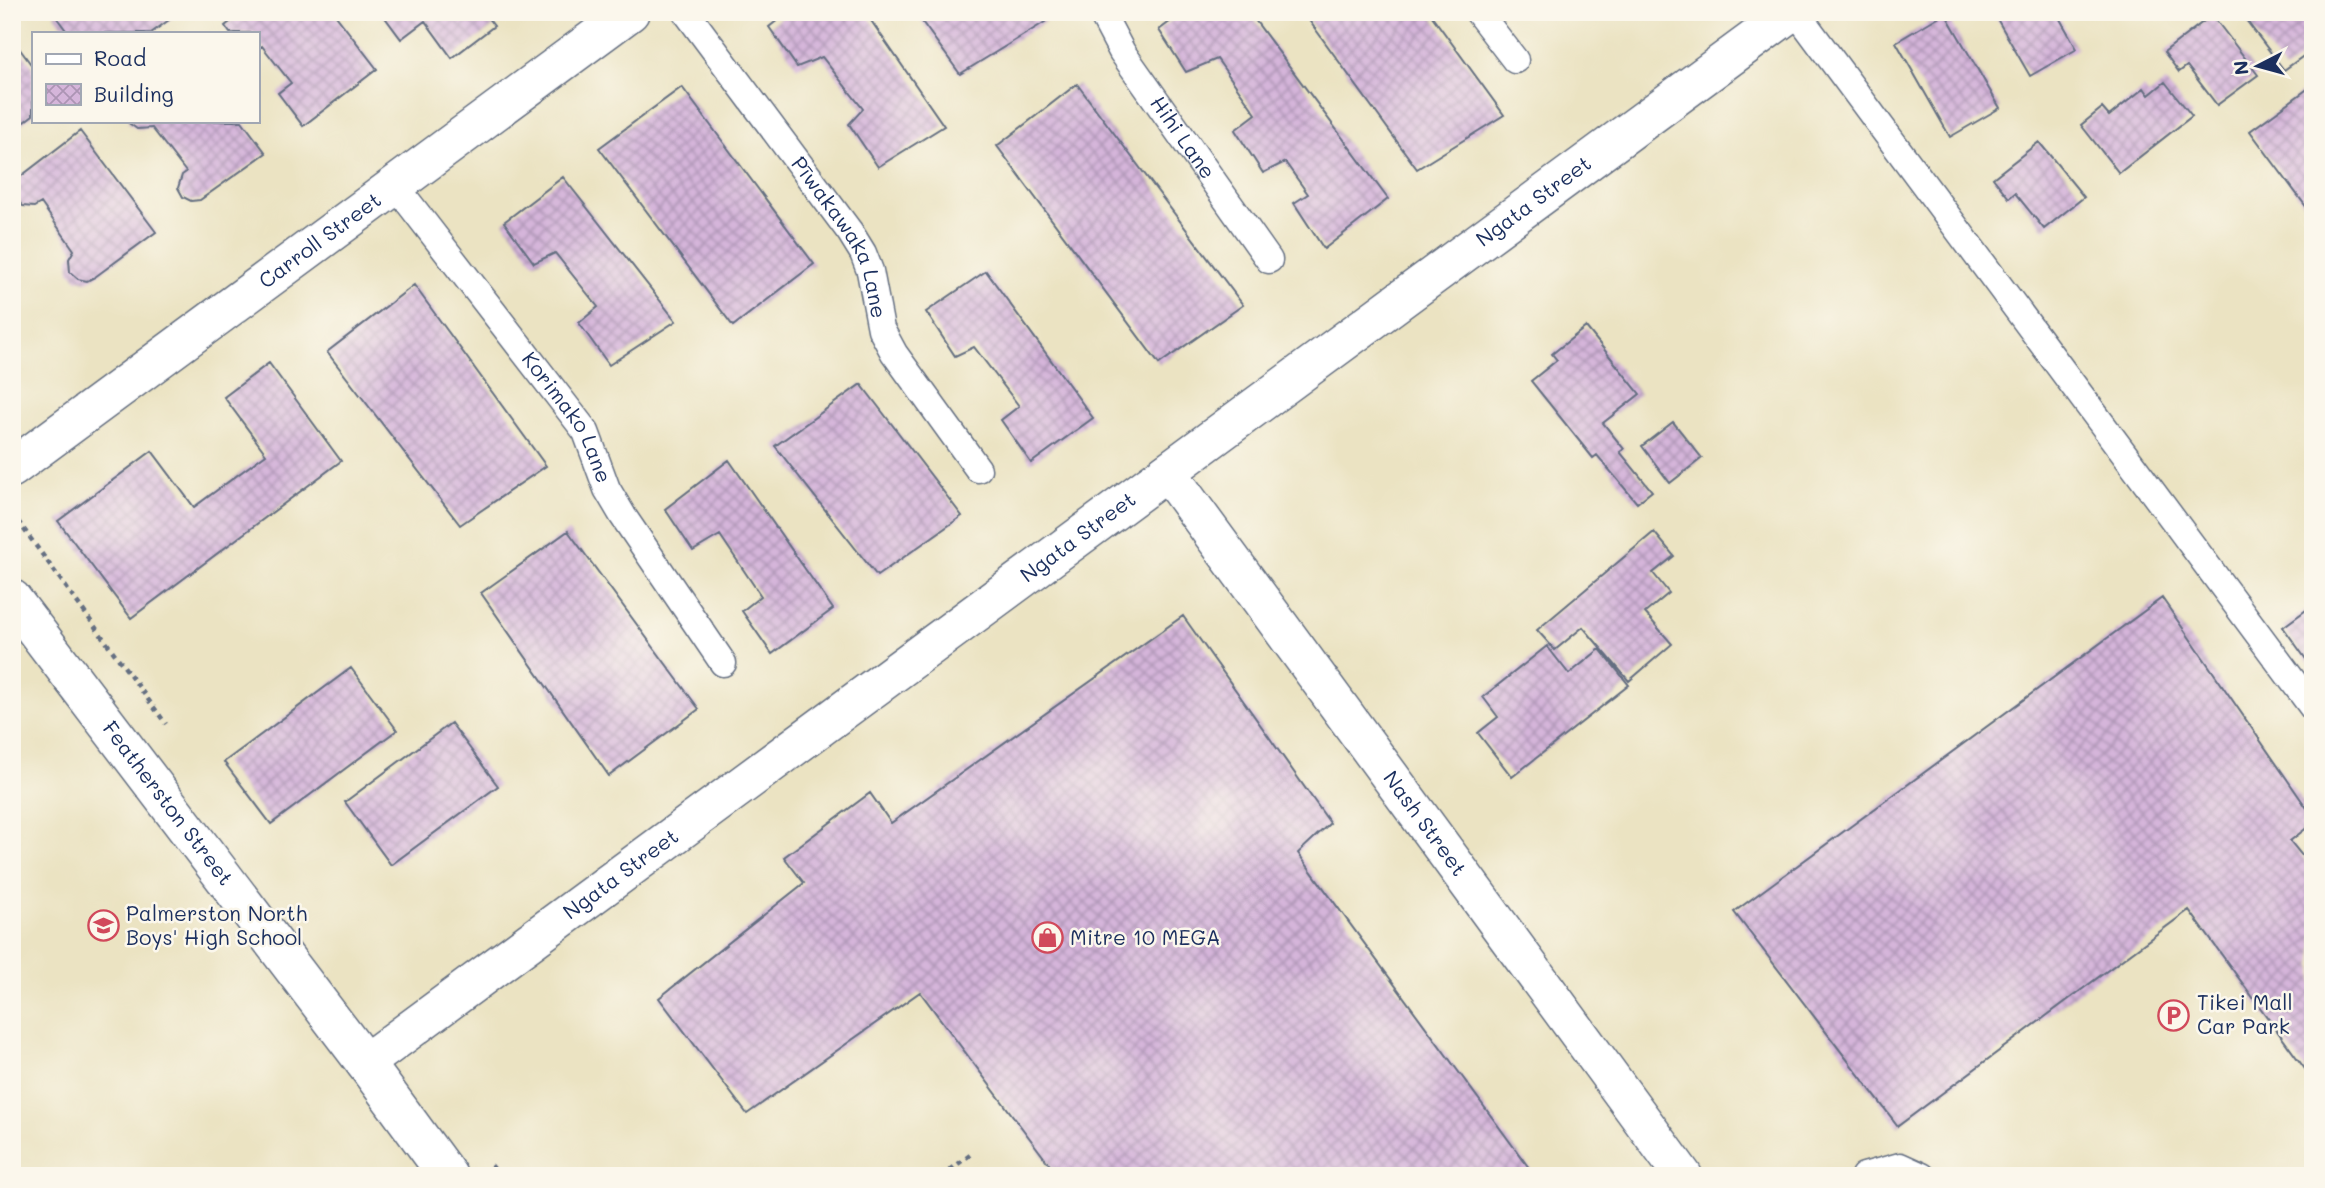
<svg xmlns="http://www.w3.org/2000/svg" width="2325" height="1188" viewBox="0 0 2325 1188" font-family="Mali,sans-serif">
	<defs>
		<pattern id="building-cross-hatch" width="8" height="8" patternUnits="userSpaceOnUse" patternTransform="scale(1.75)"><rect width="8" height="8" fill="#d5b5da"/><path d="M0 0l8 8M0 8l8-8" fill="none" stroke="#ac94b4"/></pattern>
	</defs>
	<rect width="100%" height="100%" fill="#fbf7ec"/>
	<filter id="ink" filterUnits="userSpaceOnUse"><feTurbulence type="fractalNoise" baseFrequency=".0143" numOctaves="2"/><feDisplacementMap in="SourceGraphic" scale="14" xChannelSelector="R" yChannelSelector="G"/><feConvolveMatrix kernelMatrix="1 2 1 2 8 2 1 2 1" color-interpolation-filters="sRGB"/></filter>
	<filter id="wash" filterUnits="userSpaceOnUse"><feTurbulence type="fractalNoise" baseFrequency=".00686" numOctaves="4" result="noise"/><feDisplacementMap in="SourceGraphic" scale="28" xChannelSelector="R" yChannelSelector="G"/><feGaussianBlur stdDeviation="1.57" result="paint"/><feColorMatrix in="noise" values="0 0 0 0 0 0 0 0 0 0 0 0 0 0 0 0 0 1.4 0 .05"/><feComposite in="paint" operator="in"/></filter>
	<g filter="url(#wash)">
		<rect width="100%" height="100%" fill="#ebe3c2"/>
		<g id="blocks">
			<path fill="url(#building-cross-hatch)" d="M57,12H180L151,33H68L54,14Z
				M243,12H333L377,69L303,126L278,93L291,83L262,46L257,49V33H230L225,26Z
				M381,12H483L494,26L452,58L425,21L401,39Z
				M788,12H865L944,126L878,167L849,124L863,109L822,57L797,67L769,27Z
				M915,12H1038L1045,22L960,74Z
				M1183,12H1249L1388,199L1324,249L1294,203L1308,194L1285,162L1263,173L1235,130L1256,114L1217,59L1186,72L1159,30Z
				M1303,12H1429L1504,115L1417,169Z
				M1993,12H2056L2077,49L2030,76Z
				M2240,12H2313V49L2284,70Z
				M1945,13L2000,108L1950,137L1896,42Z
				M2212,15L2258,75L2217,105L2187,66L2179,72L2164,52Z
				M19,48L33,67V115L12,131V53Z
				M2165,82L2192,116L2119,173L2081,125L2102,108L2109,116L2144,88L2149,95Z
				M1077,84L1243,305L1159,364L997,146Z
				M2313,85V216L2250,131Z
				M682,87L814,264L733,326L599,148Z
				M126,121H242L266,153L200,200L191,201L183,197L178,188L182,175L186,172L152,128L137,129Z
				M80,131L156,232L95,277L87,281L78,279L70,272L69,259L74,250L41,203L34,207L23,206L13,197L12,189L20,177Z
				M2039,142L2084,197L2044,229L2015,193L2009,198L1993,178Z
				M563,177L676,321L609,365L579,323L598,307L555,253L534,263L504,222Z
				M986,271L1093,418L1031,463L1001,420L1019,406L974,347L955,356L926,312Z
				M414,285L546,466L460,525L327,352Z
				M1586,327L1640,394L1603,423L1624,449L1620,452L1652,491L1637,503L1597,455L1593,458L1531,381L1557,360L1552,354Z
				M269,363L341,461L131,618L58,521L152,451L194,507L266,454L224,397Z
				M861,384L962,516L877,576L775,446Z
				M1673,422L1702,458L1670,483L1642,446Z
				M729,460L833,609L772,654L742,611L761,596L720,535L693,551L665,509Z
				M568,531L699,709L609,776L481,593Z
				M1654,532L1674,556L1653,573L1669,593L1645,613L1672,644L1629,681L1583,627L1555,650L1537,630Z
				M2162,598L2313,817V823L2290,841L2313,869V1080L2189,910L1898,1126L1734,912Z
				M2313,605V669L2283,627Z
				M1183,616L1330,823L1298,853L1535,1176H1058L920,992L747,1114L659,998L804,883L784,857L870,793L891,823Z
				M1547,646L1569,674L1600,649L1629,685L1512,777L1478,733L1498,717L1483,697Z
				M351,668L397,730L271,824L224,762Z
				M451,723L498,786L391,865L345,802Z"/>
		</g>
	</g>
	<g filter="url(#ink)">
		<use href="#blocks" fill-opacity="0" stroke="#646e81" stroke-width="2"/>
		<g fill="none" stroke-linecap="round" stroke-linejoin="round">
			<defs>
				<g id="lane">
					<path id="s1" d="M686,12L850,232L863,253L870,271L881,329L894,353L978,469"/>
					<path id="s2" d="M1101,12L1122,52L1269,260"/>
					<path d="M1478,12L1515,60"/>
					<path d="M1796,12L2313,708"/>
					<path id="s3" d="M395,185L586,432L607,489L623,516L723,663"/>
					<path d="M1864,1176L1900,1166L1922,1176"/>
				</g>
				<g id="street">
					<path id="s4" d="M12,468L630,12"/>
					<path id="s5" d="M1167,472L1683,1176"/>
					<path id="s6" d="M365,1063L1791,12"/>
				</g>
				<g id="secondary">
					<path id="s7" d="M12,599L365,1063L448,1176"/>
				</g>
			</defs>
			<use href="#lane" stroke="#646e81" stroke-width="29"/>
			<use href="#street" stroke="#646e81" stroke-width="41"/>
			<use href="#secondary" stroke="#646e81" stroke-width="41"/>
			<path stroke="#646e81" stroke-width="4.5" stroke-dasharray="5 5" stroke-linecap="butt" d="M12,513L166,724
				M491,1165L500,1176
				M942,1176L974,1152"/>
			<use href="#lane" stroke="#fff" stroke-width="26"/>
			<use href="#street" stroke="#fff" stroke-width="38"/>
			<use href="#secondary" stroke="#fff" stroke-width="38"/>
		</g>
	</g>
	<defs>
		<symbol id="school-ring" viewBox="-11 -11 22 22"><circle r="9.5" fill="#fbf7ec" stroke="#d1495b" stroke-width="1.5"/><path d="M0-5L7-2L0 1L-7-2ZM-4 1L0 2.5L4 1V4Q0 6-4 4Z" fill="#d1495b"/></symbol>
		<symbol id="shop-ring" viewBox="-11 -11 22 22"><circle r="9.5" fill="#fbf7ec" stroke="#d1495b" stroke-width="1.5"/><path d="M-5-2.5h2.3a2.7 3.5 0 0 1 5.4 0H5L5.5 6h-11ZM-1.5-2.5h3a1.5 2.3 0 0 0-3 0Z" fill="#d1495b"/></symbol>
		<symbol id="parking-ring" viewBox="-11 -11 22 22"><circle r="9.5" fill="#fbf7ec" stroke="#d1495b" stroke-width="1.5"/><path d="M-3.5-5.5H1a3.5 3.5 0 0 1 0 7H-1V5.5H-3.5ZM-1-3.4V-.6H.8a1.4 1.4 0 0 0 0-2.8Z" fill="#d1495b"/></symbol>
	</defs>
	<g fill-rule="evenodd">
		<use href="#school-ring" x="86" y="908" width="35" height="35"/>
		<use href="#shop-ring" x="1030" y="920" width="35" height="35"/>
		<use href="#parking-ring" x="2156" y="998" width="35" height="35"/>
	</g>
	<g text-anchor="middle" stroke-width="5" stroke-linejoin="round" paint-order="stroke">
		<g font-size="21" fill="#1b2f5e" stroke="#fbf7ec">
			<text dy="7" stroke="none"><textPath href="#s2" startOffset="150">Hihi Lane</textPath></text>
			<text dy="7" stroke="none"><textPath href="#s6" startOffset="1452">Ngata Street</textPath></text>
			<text dy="7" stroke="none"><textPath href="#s1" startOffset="275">Pīwakawaka Lane</textPath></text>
			<text dy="7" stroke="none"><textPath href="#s4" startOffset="383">Carroll Street</textPath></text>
			<text dy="7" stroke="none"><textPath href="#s3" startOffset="290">Korimako Lane</textPath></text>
			<text dy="7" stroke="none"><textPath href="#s6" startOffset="886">Ngata Street</textPath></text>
			<text dy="7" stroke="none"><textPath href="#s7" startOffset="257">Featherston Street</textPath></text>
			<text dy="7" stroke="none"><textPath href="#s5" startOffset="436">Nash Street</textPath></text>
			<text dy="7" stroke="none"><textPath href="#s6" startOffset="318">Ngata Street</textPath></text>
		</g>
		<g font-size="21" fill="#1b2f5e" stroke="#fbf7ec" text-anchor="start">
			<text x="126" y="921">Palmerston North<tspan x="126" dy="24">Boys' High School</tspan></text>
			<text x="1070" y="945">Mitre 10 MEGA</text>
			<text x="2197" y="1010">Tikei Mall<tspan x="2197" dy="24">Car Park</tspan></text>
		</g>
	</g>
	<rect width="2325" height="1188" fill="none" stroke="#fbf7ec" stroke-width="42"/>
	<rect x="32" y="32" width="228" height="91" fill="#fbf7ec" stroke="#a1a7b3" stroke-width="2"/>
	<rect x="46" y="54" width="35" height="10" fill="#ffffff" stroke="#a1a7b3" stroke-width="2"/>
	<text x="94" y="66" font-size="21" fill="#1b2f5e">Road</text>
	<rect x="46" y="84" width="35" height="21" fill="url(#building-cross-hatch)" stroke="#a1a7b3" stroke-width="2"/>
	<text x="94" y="102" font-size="21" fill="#1b2f5e">Building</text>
	<g transform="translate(2258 66) rotate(264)" stroke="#fbf7ec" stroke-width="5" paint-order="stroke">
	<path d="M0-5L12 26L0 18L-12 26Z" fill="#1b2f5e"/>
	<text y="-10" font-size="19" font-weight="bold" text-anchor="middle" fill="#1b2f5e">N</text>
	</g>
</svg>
